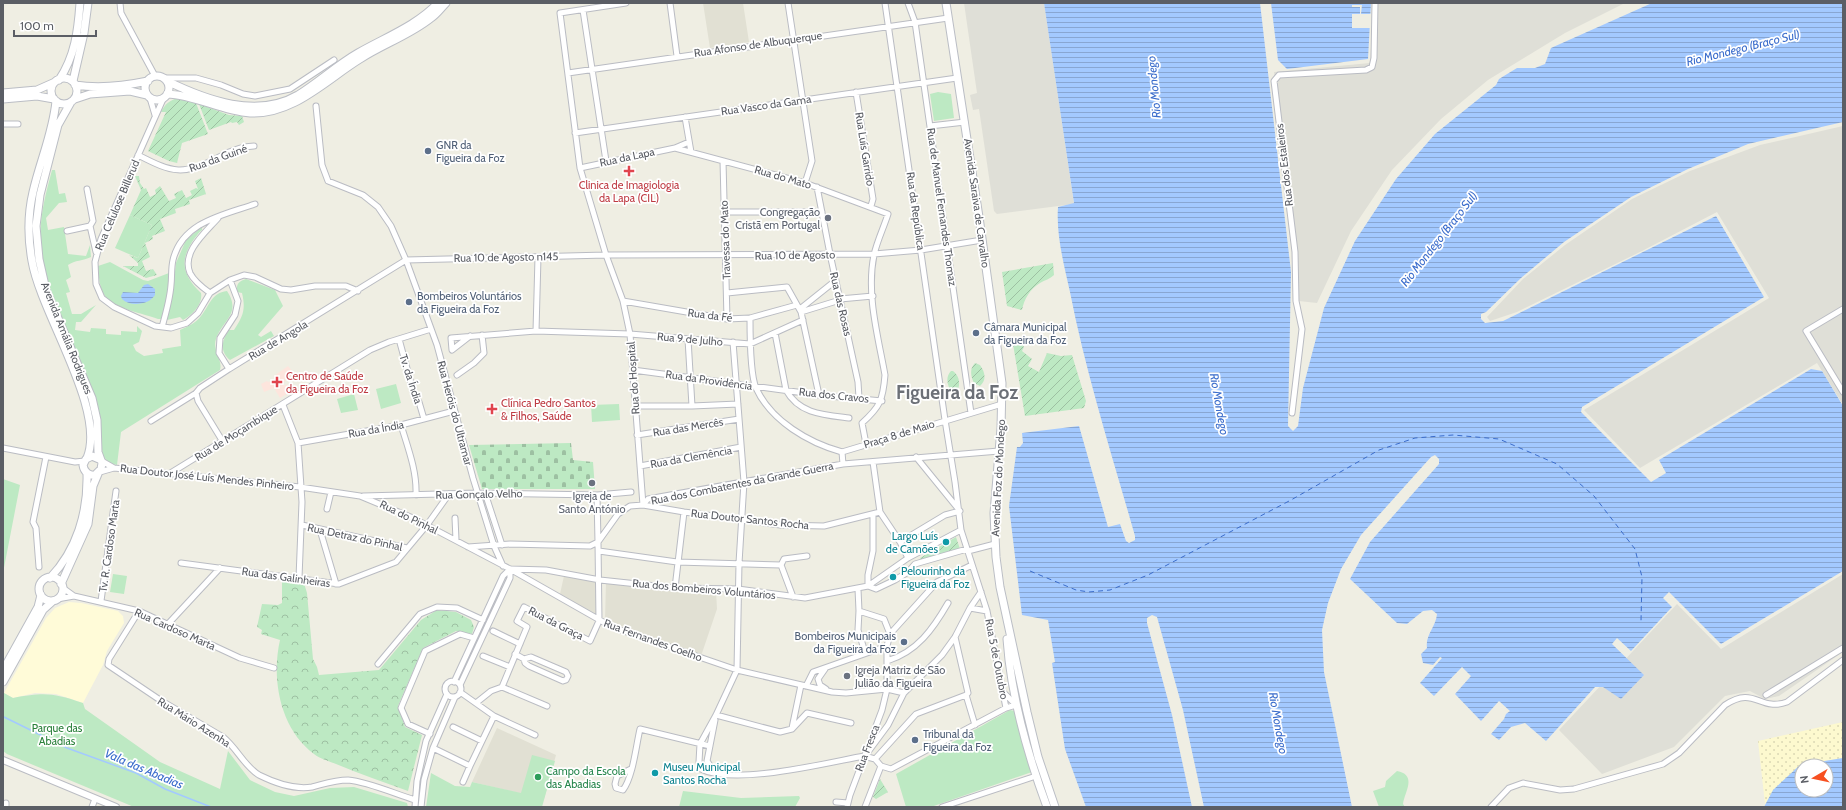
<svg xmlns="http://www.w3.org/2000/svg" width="1846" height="810" viewBox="0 0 1846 810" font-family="Cabin,sans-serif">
	<defs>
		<pattern id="forest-crowns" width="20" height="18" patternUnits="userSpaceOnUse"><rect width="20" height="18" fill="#bde9c3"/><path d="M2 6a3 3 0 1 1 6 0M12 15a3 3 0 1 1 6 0" fill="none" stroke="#9dc0a2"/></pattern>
		<pattern id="sand-dots" width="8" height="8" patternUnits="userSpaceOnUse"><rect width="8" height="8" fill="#fdf9cf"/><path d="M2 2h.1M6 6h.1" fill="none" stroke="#dbd8b4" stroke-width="1.8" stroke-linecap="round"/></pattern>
		<pattern id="cemetery-stones" width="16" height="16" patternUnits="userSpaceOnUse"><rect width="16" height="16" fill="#bde9c3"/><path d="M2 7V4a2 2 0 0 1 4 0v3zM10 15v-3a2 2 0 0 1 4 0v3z" fill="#9dc0a2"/></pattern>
		<pattern id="garden-furrows" width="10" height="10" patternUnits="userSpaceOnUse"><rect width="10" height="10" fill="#bde9c3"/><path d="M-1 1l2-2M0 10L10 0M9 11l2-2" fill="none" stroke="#9dc0a2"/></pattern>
		<pattern id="water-rules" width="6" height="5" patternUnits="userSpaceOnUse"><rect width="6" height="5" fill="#a3c9ff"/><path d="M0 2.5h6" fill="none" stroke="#88a6d2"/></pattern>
	</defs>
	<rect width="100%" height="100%" fill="#efeee3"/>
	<path fill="#fffbd8" d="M69,602L81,603L118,611L123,616L124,623L107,651L103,665L83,703L56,694L35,693L13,698L4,693L46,618L55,608Z"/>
	<path fill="#dfdfd7" d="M964,3H1044L1074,204L997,214L994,211L979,109L973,110L970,95L977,93Z
		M1374,3H1625L1565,33L1488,80L1441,119L1392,170L1351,231L1317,303L1299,301L1297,252L1274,72L1370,63Z
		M1843,126V405L1817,363L1640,468L1584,410L1769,298L1717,212L1642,251L1517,312L1490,321L1487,317L1523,279L1565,245L1632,199L1690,171L1760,145Z
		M1843,574V652L1779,696L1765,699L1750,691L1725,696L1674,747L1602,774L1559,730L1677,604L1721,649Z"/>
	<path fill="#e1e0d3" d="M703,3H743L749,42L710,48Z
		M564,576L597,580V616L560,594Z
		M606,582L671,591H716L717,609L701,656L605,620Z
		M497,728L556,755L544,799L472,782Z"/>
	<path fill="#fde5dd" d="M288,366L293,372L291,373L292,375L283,383L284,386L286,384L290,392L280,398L274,388L264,392L261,384L267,381L268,382L275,380L274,376Z"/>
	<path fill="#bde9c3" d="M938,92L951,94L954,118L934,121L930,94Z
		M52,170H55L59,194L65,193L67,202L59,203L46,218L48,230L64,227L68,254L86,256L90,245L91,257C83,261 75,260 68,265L71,277L66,280L70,292L66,293L72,314H81L96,305L81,322H76L75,330L90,332L91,328L106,329V334L121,335V331L137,332V326L142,331L139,342L133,345L136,351L144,356L163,353L162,349L181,346L180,330C187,327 196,323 201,316C210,305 211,293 227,291C242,314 222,320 216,339C212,350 223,360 220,370L121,432L117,465L109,463L103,456C100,438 102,420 96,402C79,349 43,299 41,241C39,217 46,193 52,170Z
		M130,215L152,225L138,258L115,248Z
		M202,227V230C198,233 195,238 192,242C179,262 184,277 201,293C203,304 193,315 183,320L180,317L167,320L173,288L176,263L186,240Z
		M110,262L143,280L148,281L169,273L167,299L161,319H158C145,314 112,308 105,296C99,287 99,277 98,266Z
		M246,279L275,290L283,306L258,335L261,337L271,331L274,336L230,360C219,351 222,340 229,330H234C243,316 246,310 242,293L237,292C236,284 239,281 246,279Z
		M396,384L401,403L381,409L376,389Z
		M354,394L358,410L341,413L337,399Z
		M619,404L620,420L592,422L591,405Z
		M3,479L20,485L3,573Z
		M113,574L127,576L124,594L110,592Z
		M4,693L13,698C45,692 53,693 83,703L85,709L160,762L220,789L228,751L250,780L275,792L294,796L330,788L354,787L407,803L408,807H134L7,754L3,751V696Z
		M1010,710L1015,711L1032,772L931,807H906L896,774Z
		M532,755L555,761L542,807H426L431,773L455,786L470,787L472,782L521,793Z
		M1397,771C1418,775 1404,793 1403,804L1405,807H1379L1373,791L1385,787L1386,781Z
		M683,791L741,798L799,796L800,798L795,807H679Z"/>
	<path fill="url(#forest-crowns)" d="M282,579L303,580L307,593L313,659L317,667L319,675L379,670L421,620L437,610L456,612L471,620L474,627L472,634L456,631L423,648L398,706L405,727L422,735L408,791C384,782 360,774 336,764C329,761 320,759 314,754C280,729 271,679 280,640L261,634L262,630L257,627L262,604L278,605L282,603Z"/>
	<path fill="url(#sand-dots)" d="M1843,722V758L1800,765L1774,790L1765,804L1758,741Z"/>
	<path fill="url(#cemetery-stones)" d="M571,443L573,460L593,462L595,489H482L469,445Z"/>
	<path fill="url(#garden-furrows)" d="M178,98L196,103L208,134L182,143L177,163L169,161L148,151L166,112H161C165,104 170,100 178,98Z
		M199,104L229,115L242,116L244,122L239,125L237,122L232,123L231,122L209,130Z
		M135,176H139L140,183L144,189L146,188L150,197L156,194L155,190L160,186L169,201L176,198L174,194L182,190L186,198L192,195L190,191L196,188L198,189L195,181L201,178L206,194L189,200L190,204L175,209L176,213L160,219L165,231L152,236L153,239L145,243L150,257L142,261L146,271L153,269L157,275L146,278L123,266H138V263L129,255L138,258L152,225L130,215L141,190Z
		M1053,263L1054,275C1050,279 1045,280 1040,283C1030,289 1024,299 1022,310L1007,306L1002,272Z
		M1019,340L1024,347L1022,351L1032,359L1028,366L1039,372L1047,353L1061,356L1072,355L1086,401L1084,408L1025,416L1013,344Z
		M975,363L980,365C985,372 987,380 980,386L974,383C971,377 969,369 975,363Z
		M951,371H953C960,376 961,386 956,393H953C947,387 945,377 951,371Z
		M956,537L960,549L921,560L920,558Z
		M880,779L888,792L876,799L873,797Z"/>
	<path fill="url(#water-rules)" fill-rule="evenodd" d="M1044,3H1260L1291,272L1288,426L1293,431L1298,426L1303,388L1324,308L1355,241L1396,179L1435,134L1496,85L1499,79L1517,68H1535L1545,64L1551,48L1652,3H1843V122L1748,144L1688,169L1631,197L1564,242L1521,278L1486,312L1481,314V319L1485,323L1503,321L1716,216L1764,297L1582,407L1581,412L1651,482L1666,473L1659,460L1811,369L1822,371L1843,406V571L1721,644L1669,592L1663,598L1672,607L1631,651L1617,638L1612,644L1644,675L1621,699L1603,687H1595L1546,741L1525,723L1511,727L1499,740L1491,734L1504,719L1506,714L1510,711L1499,701L1481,721L1455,694L1471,676L1462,667L1434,696L1420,683L1442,658L1440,657L1433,665L1423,663L1421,654L1427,648C1425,635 1436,627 1437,614L1432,610L1423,611L1407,624L1397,623L1350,579L1370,542L1439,464V459L1435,455L1431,457L1361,535L1341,569L1328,603L1322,630L1324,672L1352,807H1204L1183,710L1157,617L1152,615L1147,618V623L1172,715L1192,807H1086L1065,749L1052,663L1055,662L1048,620L1022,615L1009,506L1017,447H1020L1023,443L1022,433L1079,426L1108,527L1120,524L1126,541L1129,543L1135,540V536C1112,455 1086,374 1070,292C1064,265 1056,235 1058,207L1074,203Z
		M1271,3H1371L1368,59L1287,69L1278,60Z
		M148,284L155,289V295C149,305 130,307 122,299L121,296L123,292L138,293L144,285Z
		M1843,758V807H1764L1773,790L1800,765ZM1802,766H1826V790H1802Z"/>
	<path fill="#efeee3" d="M1352,5H1362L1361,14H1372L1371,28H1352V14H1360V7H1352Z"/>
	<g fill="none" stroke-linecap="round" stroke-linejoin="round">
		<path stroke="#a3c9ff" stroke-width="1.5" d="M4,717L67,748L136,773L165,789L211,807"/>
		<path stroke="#3b6dcc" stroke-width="1" stroke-dasharray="5 4" stroke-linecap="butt" d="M1030,571L1076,590L1089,592L1110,590L1148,575L1291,500L1379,450L1415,438L1453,435L1499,439L1557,464L1594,496L1635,549L1642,577L1641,621"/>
		<defs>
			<path id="minor" d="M120,3L121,13L155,76
				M626,3L560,13L580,168L606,255L623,301L630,334L643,505
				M670,3L677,56
				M788,3L812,161L805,183
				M885,3L945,420L955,482L961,530L987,611L1006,708
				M908,3L915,22L971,413
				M583,10L606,161
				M568,73L948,18
				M164,78H196L221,85L243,94L255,96L290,89L334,60
				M856,92L873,199L871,206
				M164,97L101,239L95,262L96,284L102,298L114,307L155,326L171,328L187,323L198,313L210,293L230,280L244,275L255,277L281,289L291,290L315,286H346L358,291
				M150,98L155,115
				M316,106L322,165L328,181L363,195L378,207L391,226L406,260L437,345L473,478L494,546L503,566
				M685,117L691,152
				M3,124H18
				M930,126L965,122
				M575,133L957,78
				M675,148L805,183L888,214C884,227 877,241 874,255C866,294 878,336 885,375C883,400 880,407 862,423L866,444
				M138,155C173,173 183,176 219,157C230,151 242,146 254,146
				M723,161L727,319
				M580,168L675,148L689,142
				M817,187L830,254L858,382L859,398
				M87,189L93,221L90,226L96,252
				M724,212H822
				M67,231L90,226
				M406,260L606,255L874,254L921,250L982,240
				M210,293C203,288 194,281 190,273C181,252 206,232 218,218
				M727,293L787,287L801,312L819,395
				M840,299L873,296
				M623,301L727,319L750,318L797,305
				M800,309L835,281
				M1843,309L1806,331L1843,392
				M801,312L840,300
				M750,318C750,334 750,374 756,388C771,421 809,443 842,452
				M162,327C166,313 170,299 171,285C172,277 171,268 173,260C182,222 223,215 255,204
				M536,331L538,257
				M775,333L786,390C799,414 824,415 849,418
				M470,336L452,350L451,338L536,331L630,334L750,344L803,320
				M399,339L415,398L419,402L424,419
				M688,339L692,406
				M733,342L744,482L739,563L737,670L716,715L700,744L699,762L701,769C735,786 826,763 864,756L875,759L881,766
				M229,369L219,353L220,338L235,315L238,301L230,280
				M633,370L819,395L882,401
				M457,375L474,363L484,353L482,335
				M196,393L198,401L223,442
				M283,405L298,443L302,502L299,578
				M636,406H692L738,404
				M1292,413L1302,329L1296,301L1295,252L1274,81L1279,75L1366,70L1372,67L1374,58L1375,3
				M151,421L196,393L200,388L229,369L406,260
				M401,425C408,448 417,471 416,495
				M637,435L739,419
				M298,443L401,425L454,411
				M3,448L75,462L85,461
				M100,460L114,468
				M873,462L880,512L900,542L908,558
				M843,464L842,452L1002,404
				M640,466L741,447
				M100,472L114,468L300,487L360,496L413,518L510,569L612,627L737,670L832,692L846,693L887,689L904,693
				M169,474L370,350L389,342L431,329
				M485,493L502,545
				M363,496L478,493L597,495
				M643,505L648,499L843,464L999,451
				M327,509L331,492
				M455,518L456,540
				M302,525L407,548
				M320,530L336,584
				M900,542L945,515L960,511L916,457
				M468,547L510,544L590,546L598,542L597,495L631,492
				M599,551L677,562L781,565
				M968,551L995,544
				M181,563L339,584L396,562L427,525L449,494
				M781,565L793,597
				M781,565L784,559L807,556
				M39,567L36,528L33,522L46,457
				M511,569L546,570L600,580L675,588L738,589L805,598L868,586L908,558L961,530
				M868,586L876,589L895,580L908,572L915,564L967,549
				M868,586V575L873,551V514
				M63,588L74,596
				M675,588L684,512
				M858,589L859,611L858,630L865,652
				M57,599L74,596L139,611L240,658L274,668
				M101,601L116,491
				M970,608L981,592
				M139,611L109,659L108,665L160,700L223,737C237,748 244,766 259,775C275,783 293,790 312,787C324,784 335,780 348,780C369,782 395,794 415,800
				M168,624L220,568
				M493,631L520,644
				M890,634L937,582L972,565
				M955,637L968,693L966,695L975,725
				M515,654L524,659L525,663L529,666L563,681L566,680L568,676L566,672L531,657L524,659
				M483,656L510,667
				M887,661C917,652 933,629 948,603
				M378,664L420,614L437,607L457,608L483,620
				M825,669L818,679L820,685L826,689
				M445 689a8 8 0 1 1 16 0a8 8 0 1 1-16 0Z
				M454,682L503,576L510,569
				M460,685L510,578V569
				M806,686L813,672L887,646
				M502,687L547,706
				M460,692L494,716L535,735
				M1766,695L1843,648
				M476,703L491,691L502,687L527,627L517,621L524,607L590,641L599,621L598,542L618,514L630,506L643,505L684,512L780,525L824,526L880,512
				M716,715L780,732L792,729L807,713L851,723
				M715,720L707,761L715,773
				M453,727L482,741
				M792,728L801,685
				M430,734L408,724L401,708L425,651L460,634L474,638
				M433,748L470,766L494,716
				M868,752L888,725L904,693L942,655L955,637L970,608L987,611
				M875,759L916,714L966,695
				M881,766L891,769L1006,708L1016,705L1004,693
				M631,769L617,776L615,784L616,788L623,790C633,777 636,746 640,729L710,746
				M463,782L470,766
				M836,802L848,803
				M6,807V803
				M92,807L95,799
				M415,807L417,781L426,741L447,694
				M421,807L424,780L433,748L455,697
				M847,807L850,795L882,710L887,689V646L890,634L884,619L859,611
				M865,807L881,766
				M942,807L1036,776
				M1491,807L1509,788L1523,783L1560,790L1574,789L1663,764L1679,753L1725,705C1755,685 1759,712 1787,702L1843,660"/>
			<path id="tertiary" d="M3,760L116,807"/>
			<path id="secondary" d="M946,3L979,217L1002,383L1001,428L994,513L996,557L1000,587L1027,712L1038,757L1055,807
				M145 88a12 12 0 1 1 24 0a12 12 0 1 1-24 0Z
				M51 91a13 13 0 1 1 26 0a13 13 0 1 1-26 0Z
				M59,80C75,56 78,31 80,3
				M73,81L84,33L88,3
				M167,81C206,100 257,119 298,95C319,82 337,65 358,53C386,37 416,26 438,3
				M75,85C99,89 124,86 148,81
				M3,93L37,90L55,82
				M167,94C196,95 221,111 250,113C293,115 326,80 360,59C383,44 410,35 431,18C437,14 441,8 446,3
				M3,99L37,96L54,99
				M75,99L90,94L130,91L147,95
				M56,101C53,133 40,161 33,192C28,213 28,239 32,261C41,314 107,410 87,458
				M71,102L58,125L40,195L36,226L39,259L46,290L92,398L97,420L98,452L102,463L101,469L95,475C89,476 84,472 83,465L86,459L92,456L99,459
				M39 589a12 12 0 1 1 24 0a12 12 0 1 1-24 0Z
				M50,578C77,550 88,512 87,474
				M61,584L88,524L93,486L98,474
				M1007,639C1011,697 1027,753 1047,807
				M3,670L38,607L41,595
				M3,682L43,610L53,601"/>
		</defs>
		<use href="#minor" stroke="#babcc3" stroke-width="7"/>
		<use href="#tertiary" stroke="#babcc3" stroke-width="8"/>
		<use href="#secondary" stroke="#bbbec5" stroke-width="9"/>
		<use href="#minor" stroke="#fff" stroke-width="5"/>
		<use href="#tertiary" stroke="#fff" stroke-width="6"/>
		<use href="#secondary" stroke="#fff" stroke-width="7"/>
	</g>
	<g fill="#5c6f8a" stroke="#fff" stroke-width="1.5">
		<circle cx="428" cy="151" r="4"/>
		<circle cx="409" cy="302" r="4"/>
		<circle cx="976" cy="333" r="4"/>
		<circle cx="904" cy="642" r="4"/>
		<circle cx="915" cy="740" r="4"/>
	</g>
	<g fill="#e0444e" stroke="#fff" stroke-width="1.5">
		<path d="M627 165h4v4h4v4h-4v4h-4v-4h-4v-4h4z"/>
		<path d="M275 376h4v4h4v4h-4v4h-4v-4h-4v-4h4z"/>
		<path d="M490 403h4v4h4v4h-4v4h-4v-4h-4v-4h4z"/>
	</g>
	<g fill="#6b7280" stroke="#fff" stroke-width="1.5">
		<circle cx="828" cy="218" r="4"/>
		<circle cx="592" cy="483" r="4"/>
		<circle cx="847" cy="676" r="4"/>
	</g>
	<g fill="#0f9aa8" stroke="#fff" stroke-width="1.5">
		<circle cx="946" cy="542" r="4"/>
		<circle cx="893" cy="577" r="4"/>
		<circle cx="655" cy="773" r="4"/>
	</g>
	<circle fill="#2e9e5b" stroke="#fff" stroke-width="1.5" cx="538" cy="777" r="4"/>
	<g text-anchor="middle" stroke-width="3.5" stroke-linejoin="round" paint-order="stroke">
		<g font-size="11" fill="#5b5e65" stroke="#fff">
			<text transform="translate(758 44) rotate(-8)" y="4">Rua Afonso de Albuquerque</text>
			<text transform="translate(766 105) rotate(-8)" y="4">Rua Vasco da Gama</text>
			<text transform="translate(865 149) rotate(81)" y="4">Rua Luís Garrido</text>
			<text transform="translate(627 157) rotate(-12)" y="4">Rua da Lapa</text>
			<text transform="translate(218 158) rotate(-20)" y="4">Rua da Guiné</text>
			<text transform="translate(1284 165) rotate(-97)" y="4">Rua dos Estaleiros</text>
			<text transform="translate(783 177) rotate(16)" y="4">Rua do Mato</text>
			<text transform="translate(977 203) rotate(82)" y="4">Avenida Saraiva de Carvalho</text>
			<text transform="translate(117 205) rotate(-67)" y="4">Rua Celulose Billerud</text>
			<text transform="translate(942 207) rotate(82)" y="4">Rua de Manuel Fernandes Thomaz</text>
			<text transform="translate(916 211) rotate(82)" y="4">Rua da República</text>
			<text transform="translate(725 240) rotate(-92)" y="4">Travessa do Mato</text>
			<text transform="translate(795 255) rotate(-1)" y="4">Rua 10 de Agosto</text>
			<text transform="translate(506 257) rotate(-1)" y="4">Rua 10 de Agosto n145</text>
			<text transform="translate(841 304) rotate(77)" y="4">Rua das Rosas</text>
			<text transform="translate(710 315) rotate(7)" y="4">Rua da Fé</text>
			<text transform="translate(67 338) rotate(68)" y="4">Avenida Amália Rodrigues</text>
			<text transform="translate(690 339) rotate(5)" y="4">Rua 9 de Julho</text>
			<text transform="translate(278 340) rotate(-31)" y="4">Rua de Angola</text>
			<text transform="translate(633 378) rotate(-94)" y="4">Rua do Hospital</text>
			<text transform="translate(411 379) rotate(72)" y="4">Tv. da Índia</text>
			<text transform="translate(709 380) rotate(8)" y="4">Rua da Providência</text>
			<text transform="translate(834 395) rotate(6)" y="4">Rua dos Cravos</text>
			<text transform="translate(455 413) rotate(75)" y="4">Rua Heróis do Ultramar</text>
			<text transform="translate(688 427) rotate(-9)" y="4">Rua das Mercês</text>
			<text transform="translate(376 429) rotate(-10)" y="4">Rua da Índia</text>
			<text transform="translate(236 433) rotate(-32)" y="4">Rua de Moçambique</text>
			<text transform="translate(899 434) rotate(-17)" y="4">Praça 8 de Maio</text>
			<text transform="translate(691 457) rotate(-10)" y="4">Rua da Clemência</text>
			<text transform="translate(207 477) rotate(6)" y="4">Rua Doutor José Luís Mendes Pinheiro</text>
			<text transform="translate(998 478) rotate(-87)" y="4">Avenida Foz do Mondego</text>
			<text transform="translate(742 483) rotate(-11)" y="4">Rua dos Combatentes da Grande Guerra</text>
			<text transform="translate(479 494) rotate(-1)" y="4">Rua Gonçalo Velho</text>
			<text transform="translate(409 517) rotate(26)" y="4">Rua do Pinhal</text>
			<text transform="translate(750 519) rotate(6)" y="4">Rua Doutor Santos Rocha</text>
			<text transform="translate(355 537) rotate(12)" y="4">Rua Detraz do Pinhal</text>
			<text transform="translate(109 546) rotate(-82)" y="4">Tv. R. Cardoso Marta</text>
			<text transform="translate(286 577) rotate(8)" y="4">Rua das Galinheiras</text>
			<text transform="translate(704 589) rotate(5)" y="4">Rua dos Bombeiros Voluntários</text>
			<text transform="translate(556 623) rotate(27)" y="4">Rua da Graça</text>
			<text transform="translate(175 629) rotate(24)" y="4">Rua Cardoso Marta</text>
			<text transform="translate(653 640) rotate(20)" y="4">Rua Fernandes Coelho</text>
			<text transform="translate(997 659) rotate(79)" y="4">Rua 5 de Outubro</text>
			<text transform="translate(194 722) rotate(32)" y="4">Rua Mário Azenha</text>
			<text transform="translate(867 748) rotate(-69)" y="4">Rua Fresca</text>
		</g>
		<g font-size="11" fill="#4e5e75" stroke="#fff" text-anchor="start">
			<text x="436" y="149">GNR da<tspan x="436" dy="13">Figueira da Foz</tspan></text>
			<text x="417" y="300">Bombeiros Voluntários<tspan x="417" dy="13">da Figueira da Foz</tspan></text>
			<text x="984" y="331">Câmara Municipal<tspan x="984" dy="13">da Figueira da Foz</tspan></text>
			<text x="896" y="640" text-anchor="end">Bombeiros Municipais<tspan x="896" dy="13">da Figueira da Foz</tspan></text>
			<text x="923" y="738">Tribunal da<tspan x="923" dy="13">Figueira da Foz</tspan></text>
		</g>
		<g font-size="11" fill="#be3a42" stroke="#fff" text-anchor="start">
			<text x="629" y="189" text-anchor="middle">Clinica de Imagiologia<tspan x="629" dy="13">da Lapa (CIL)</tspan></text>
			<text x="286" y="380">Centro de Saúde<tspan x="286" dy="13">da Figueira da Foz</tspan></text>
			<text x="501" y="407">Clínica Pedro Santos<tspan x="501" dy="13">&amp; Filhos, Saúde</tspan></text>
		</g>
		<g font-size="11" fill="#5b616d" stroke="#fff" text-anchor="end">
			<text x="820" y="216">Congregação<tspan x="820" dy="13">Cristã em Portugal</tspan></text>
			<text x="592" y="500" text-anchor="middle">Igreja de<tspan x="592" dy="13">Santo António</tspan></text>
			<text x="855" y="674" text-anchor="start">Igreja Matriz de São<tspan x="855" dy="13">Julião da Figueira</tspan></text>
		</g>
		<g font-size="11" fill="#0d838f" stroke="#fff" text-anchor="start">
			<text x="938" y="540" text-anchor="end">Largo Luís<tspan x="938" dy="13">de Camões</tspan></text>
			<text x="901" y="575">Pelourinho da<tspan x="901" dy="13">Figueira da Foz</tspan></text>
			<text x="663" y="771">Museu Municipal<tspan x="663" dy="13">Santos Rocha</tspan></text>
		</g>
		<g font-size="11" fill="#2d823d" stroke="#fff">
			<text x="57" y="732">Parque das<tspan x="57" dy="13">Abadias</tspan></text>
		</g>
		<g font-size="11" fill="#27864d" stroke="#fff" text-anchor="start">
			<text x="546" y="775">Campo da Escola<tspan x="546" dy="13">das Abadias</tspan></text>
		</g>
		<g font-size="12" font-style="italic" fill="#3b6dcc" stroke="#fff">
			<text transform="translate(1743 48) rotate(-14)" y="4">Rio Mondego (Braço Sul)</text>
			<text transform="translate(1154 87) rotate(-95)" y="4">Rio Mondego</text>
			<text transform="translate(1439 239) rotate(-52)" y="4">Rio Mondego (Braço Sul)</text>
			<text transform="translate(1219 404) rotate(80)" y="4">Rio Mondego</text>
			<text transform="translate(1278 723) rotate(80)" y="4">Rio Mondego</text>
			<text transform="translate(144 769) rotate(23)" y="4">Vala das Abadias</text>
		</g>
		<g font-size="19" font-weight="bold" fill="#6c7077" stroke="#fff">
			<text x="957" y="399">Figueira da Foz</text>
		</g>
	</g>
	<rect width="1846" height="810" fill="none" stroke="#5b5e65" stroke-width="8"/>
	<g transform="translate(1814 778) rotate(261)"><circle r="19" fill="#ffffff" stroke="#bdbfc1"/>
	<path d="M0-3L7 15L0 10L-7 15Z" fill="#f75021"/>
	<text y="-6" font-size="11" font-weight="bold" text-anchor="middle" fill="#5b5e65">N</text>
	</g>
	<path d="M14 30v6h82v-6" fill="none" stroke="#5b5e65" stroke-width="2"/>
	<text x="20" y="30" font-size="12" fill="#5b5e65" stroke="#ffffff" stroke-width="3" paint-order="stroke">100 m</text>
</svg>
